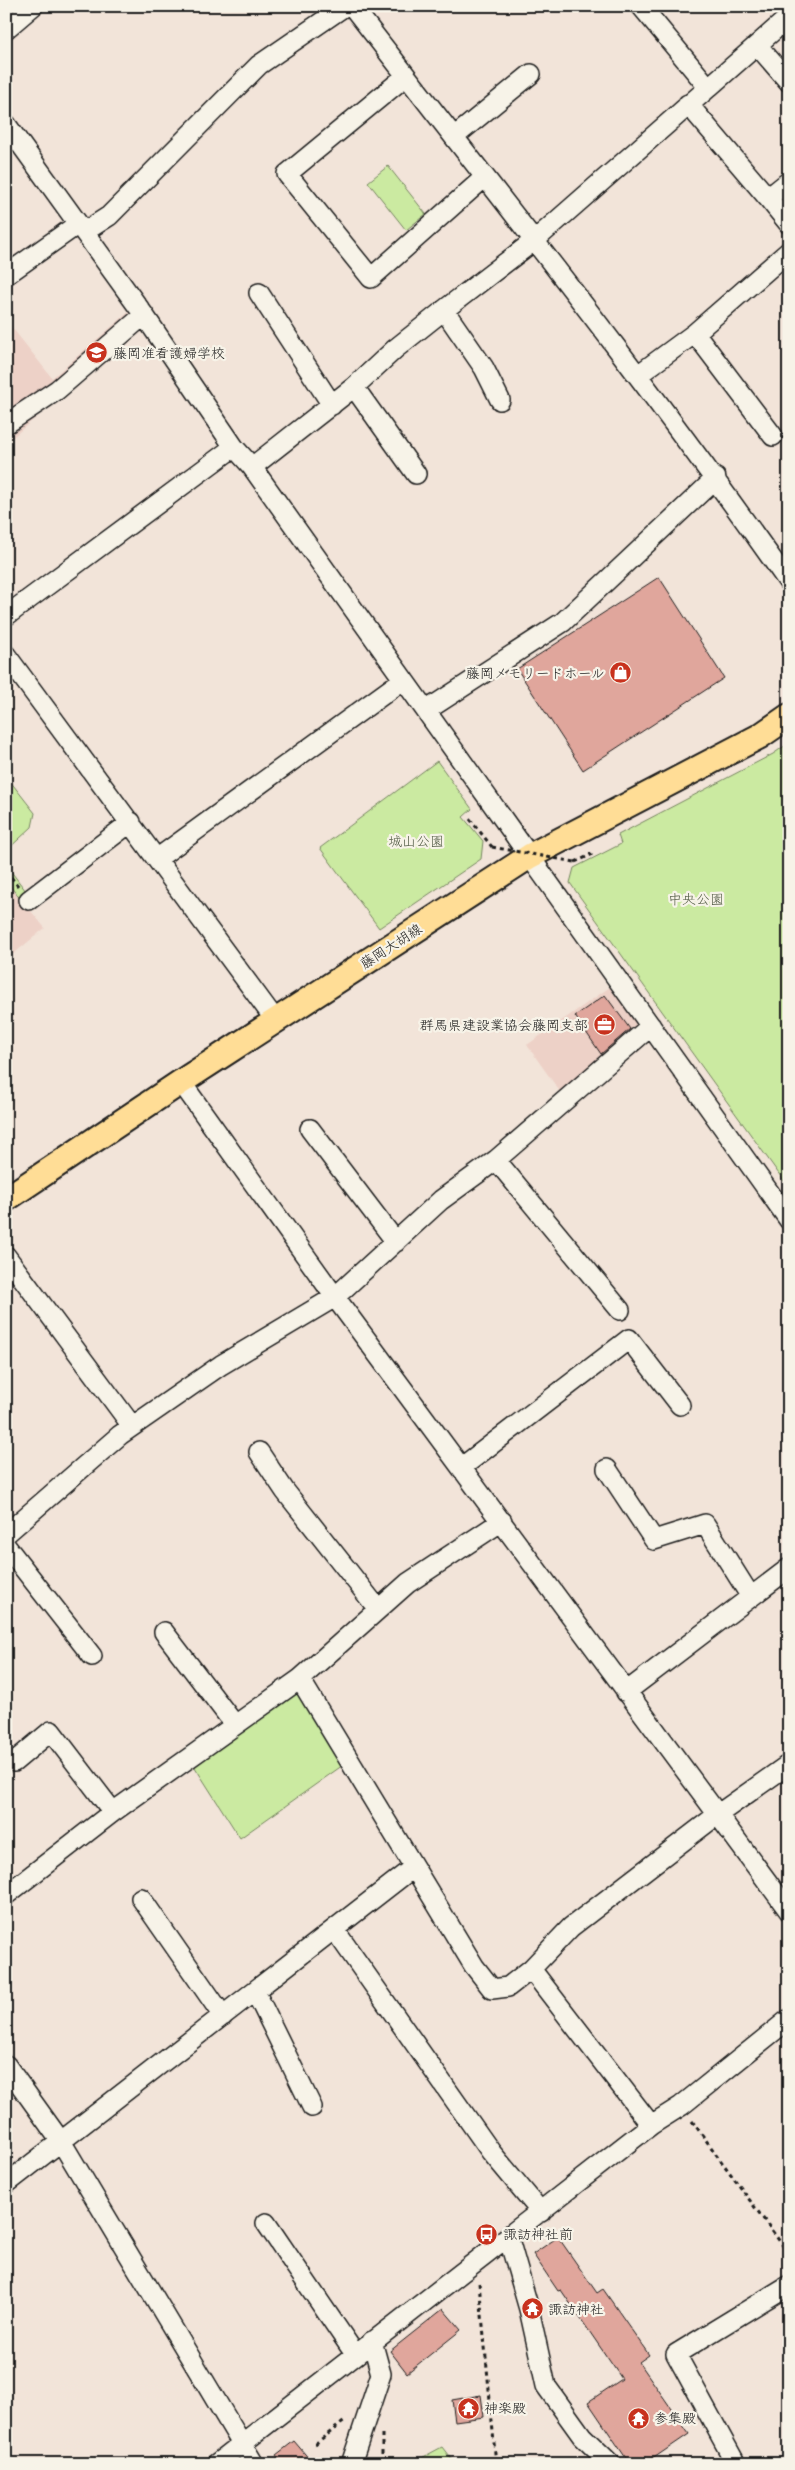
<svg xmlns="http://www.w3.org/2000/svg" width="795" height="2470" viewBox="0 0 795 2470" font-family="Sriracha,'Klee One',sans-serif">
	<rect width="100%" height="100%" fill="#f2e4d9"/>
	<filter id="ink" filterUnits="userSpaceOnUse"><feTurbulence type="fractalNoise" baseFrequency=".02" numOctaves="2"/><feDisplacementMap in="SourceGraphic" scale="10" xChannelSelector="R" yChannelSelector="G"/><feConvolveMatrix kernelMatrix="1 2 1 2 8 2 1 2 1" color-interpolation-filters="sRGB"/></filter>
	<g filter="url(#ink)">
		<path fill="#edd1c7" d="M130,311L142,327L6,443V320L52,378Z
			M6,881L45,928L6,960Z
			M610,987L639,1027L563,1096L527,1045Z"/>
		<path fill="#cbeaa1" stroke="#74835e" d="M388,166L426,214L406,230L368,182Z
			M789,743V1188L570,883L574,868L621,844L618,835L773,754Z
			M437,761L472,809L463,817L483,841L481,859L379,928L320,848Z
			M6,776L35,813L32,827L6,851Z
			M6,865L29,895L22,901L6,881Z
			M298,1686L346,1763L240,1838L193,1764Z
			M442,2447L455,2464H414V2462Z"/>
		<path fill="#e0a69c" stroke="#1c1c1c" d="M659,577L724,678L583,770L517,669Z
			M605,995L630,1029L601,1054L575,1016Z
			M558,2237L597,2293L603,2289L649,2355L639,2362L689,2434L645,2464H630L588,2402L622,2379L561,2290L558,2291L533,2254Z
			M443,2309L461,2330L407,2373L390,2351Z
			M481,2395L484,2417L455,2421L452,2400Z
			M294,2441L305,2454L313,2464H283L276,2455Z"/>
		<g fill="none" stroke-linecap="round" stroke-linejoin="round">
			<defs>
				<path id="minor" d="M352,6C500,197 650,385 789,583
					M641,6L708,87
					M6,29L33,6
					M757,45L789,82
					M406,76L287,174L371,278L485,177
					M688,104L768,198
					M6,124L144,315L234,447L252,467L789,1220
					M454,137L531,74
					M789,181L768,198L789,224
					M84,232L109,216L259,65L345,6
					M6,275L78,224
					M259,293L332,405
					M444,310L484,368L500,400
					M695,333L773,436
					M638,375L695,333L789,251
					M354,387L416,474
					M6,424L57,390L144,315
					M252,467L354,387L395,349L444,310L535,240L789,17
					M6,616L234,447
					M6,655L276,1021
					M427,710L563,622L716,478
					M158,858L403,680
					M29,900L131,822
					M181,1082L335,1297L789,1911
					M310,1129L396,1242
					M496,1160L620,1310
					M6,1256L132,1426
					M259,1452L285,1491L378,1609
					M462,1467L629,1339L680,1405
					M607,1469L654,1540L705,1524L751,1597
					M6,1534L120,1435L221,1365L335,1297L441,1200L496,1160L651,1026
					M6,1546L92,1656
					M164,1632L235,1725
					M300,1679L474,1966L492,1989L508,1987L531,1969L571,1927L717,1815L789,1764
					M626,1692L789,1568
					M14,1762L51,1731L113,1812
					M6,1895L113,1812L300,1679L408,1583L502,1521
					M141,1898L223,2016
					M334,1929L491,2152L541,2212
					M531,1969L651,2125
					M255,1991L312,2107
					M6,2065L62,2143L254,2464
					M6,2184L414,1867
					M266,2223L355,2354
					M508,2236L529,2309L546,2386L582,2436L611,2464
					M216,2464L651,2125L681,2106L789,2019
					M351,2464L381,2374L372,2341
					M736,2464L676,2354L789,2285"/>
				<path id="major" d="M6,1199L181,1082L530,856L760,736L789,716"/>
			</defs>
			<use href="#minor" stroke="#1c1c1c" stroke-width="22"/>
			<use href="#major" stroke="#1c1c1c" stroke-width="28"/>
			<path stroke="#1c1c1c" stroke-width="3" stroke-dasharray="4 4" stroke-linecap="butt" d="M470,819L492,847
				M575,862L591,855L588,850
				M6,871L18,886
				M692,2121L789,2254
				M479,2283L496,2464
				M382,2434V2464
				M315,2444L346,2420"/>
			<use href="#minor" stroke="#f7f3e8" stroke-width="19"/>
			<use href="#major" stroke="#ffdd96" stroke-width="24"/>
			<path stroke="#1c1c1c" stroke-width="3" stroke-dasharray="4 4" stroke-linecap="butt" d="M492,847L575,862"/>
		</g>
	</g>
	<defs>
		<symbol id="university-disc" viewBox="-11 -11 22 22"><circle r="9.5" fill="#c8321e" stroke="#f7f3e8"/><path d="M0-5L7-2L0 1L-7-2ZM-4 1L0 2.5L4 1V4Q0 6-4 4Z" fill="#fff"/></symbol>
		<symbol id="shop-disc" viewBox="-11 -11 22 22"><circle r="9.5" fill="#c8321e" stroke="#f7f3e8"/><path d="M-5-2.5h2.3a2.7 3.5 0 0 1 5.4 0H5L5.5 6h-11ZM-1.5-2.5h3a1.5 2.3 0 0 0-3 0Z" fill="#fff"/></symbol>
		<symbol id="office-disc" viewBox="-11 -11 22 22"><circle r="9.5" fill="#c8321e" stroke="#f7f3e8"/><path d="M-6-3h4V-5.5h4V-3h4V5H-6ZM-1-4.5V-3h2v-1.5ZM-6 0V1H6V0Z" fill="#fff"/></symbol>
		<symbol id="bus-disc" viewBox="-11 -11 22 22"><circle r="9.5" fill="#c8321e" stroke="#f7f3e8"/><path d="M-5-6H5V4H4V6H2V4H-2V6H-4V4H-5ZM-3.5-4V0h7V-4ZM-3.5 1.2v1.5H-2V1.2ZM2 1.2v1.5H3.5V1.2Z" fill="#fff"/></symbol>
		<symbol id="temple-disc" viewBox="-11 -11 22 22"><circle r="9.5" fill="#c8321e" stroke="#f7f3e8"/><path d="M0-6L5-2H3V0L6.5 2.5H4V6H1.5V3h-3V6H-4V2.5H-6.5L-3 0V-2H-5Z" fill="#fff"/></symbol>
	</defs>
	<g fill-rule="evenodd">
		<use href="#university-disc" x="84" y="340" width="25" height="25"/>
		<use href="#shop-disc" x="608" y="660" width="25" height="25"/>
		<use href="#office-disc" x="592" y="1012" width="25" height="25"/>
		<use href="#bus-disc" x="474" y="2222" width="25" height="25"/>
		<use href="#temple-disc" x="520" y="2296" width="25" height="25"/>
		<use href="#temple-disc" x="456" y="2396" width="25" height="25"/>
		<use href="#temple-disc" x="626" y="2406" width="25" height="25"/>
	</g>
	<g text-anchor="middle" stroke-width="4.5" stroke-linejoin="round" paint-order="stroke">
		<g font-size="14" fill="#1c1c1c" stroke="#f7f3e8" text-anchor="start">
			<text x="113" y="358">藤岡准看護婦学校</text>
			<text x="605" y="678" text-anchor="end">藤岡メモリードホール</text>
			<text x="588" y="1030" text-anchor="end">群馬県建設業協会藤岡支部</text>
			<text x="503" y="2239">諏訪神社前</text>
			<text x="548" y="2314">諏訪神社</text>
			<text x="484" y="2413">神楽殿</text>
			<text x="654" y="2423">参集殿</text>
		</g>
		<g font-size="14" fill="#515a44" stroke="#f7f3e8">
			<text x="416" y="846">城山公園</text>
			<text x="696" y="904">中央公園</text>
		</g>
		<g font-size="14" fill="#1c1c1c" stroke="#f7f3e8">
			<text transform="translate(391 946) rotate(-33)" y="5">藤岡大胡線</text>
		</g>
	</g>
	<rect width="795" height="2470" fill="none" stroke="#f7f3e8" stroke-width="25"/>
	<rect x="12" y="12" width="770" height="2445" fill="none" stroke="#1c1c1c" stroke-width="2" filter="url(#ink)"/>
</svg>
